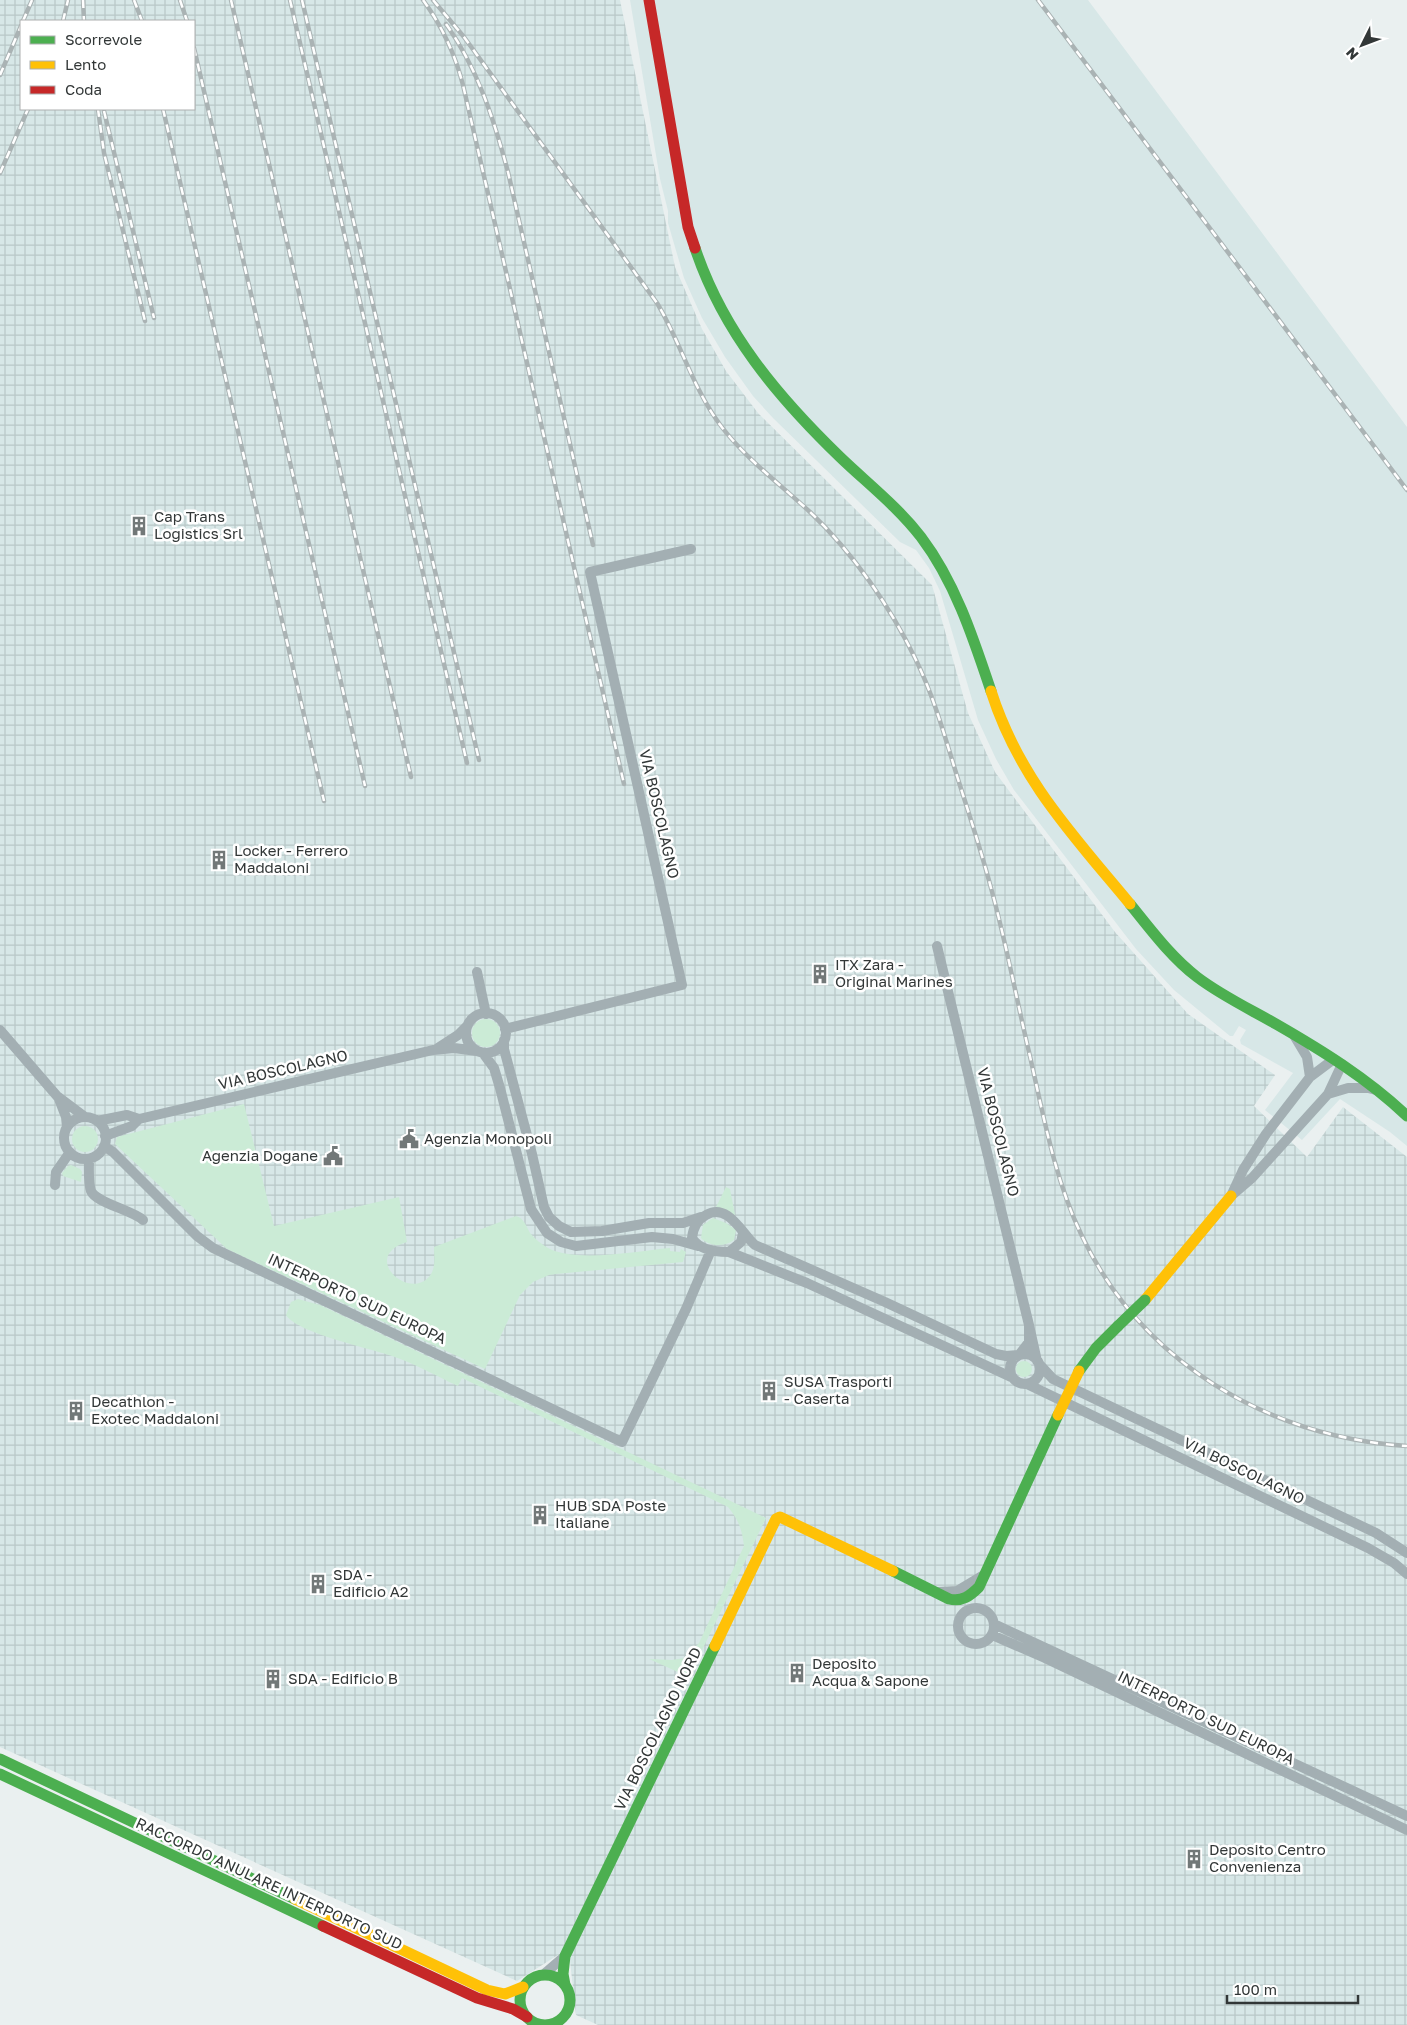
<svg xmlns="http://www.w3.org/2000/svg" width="1407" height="2025" viewBox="0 0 1407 2025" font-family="'Golos Text',sans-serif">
	<defs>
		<pattern id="industrial-grid" width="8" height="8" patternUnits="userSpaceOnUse" patternTransform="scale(1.25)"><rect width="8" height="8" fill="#d7e7e7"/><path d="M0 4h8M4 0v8" fill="none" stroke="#b9c7c7"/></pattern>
	</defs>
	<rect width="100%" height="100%" fill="#eaf0f0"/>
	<path fill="#d7e7e7" d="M630,0H1088L1407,427V1146L1390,1132L1340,1099L1302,1140L1265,1110L1293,1073L1241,1044L1240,1040L1246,1030L1239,1026L1233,1036H1230L1174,990L1136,949L1014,790L996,759L978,720L940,591L929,568L916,550L900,542L773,418L753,396L725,357L702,318L684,278L668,223V211L660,179Z"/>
	<path fill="url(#industrial-grid)" fill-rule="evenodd" d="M0,0H620L675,267L702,329L726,371L758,413L932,585L968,713L995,772L1115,932L1188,1014L1275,1075L1254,1106L1307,1157L1343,1107L1407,1157V2025H598L576,2015L570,1961L558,1955L517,1981L0,1747ZM21,21H194V109H21Z"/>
	<path fill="#cbebd6" d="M472 1033a14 14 0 1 1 28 0a14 14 0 1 1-28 0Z
		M244,1104L274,1226L399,1197L407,1242C358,1257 412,1304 431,1274C436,1266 434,1256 434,1247L516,1216C524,1218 526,1226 530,1233C535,1239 541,1244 548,1248C576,1263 637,1251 670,1248V1251L680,1252L681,1249L686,1252L683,1262L556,1274L549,1275L533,1282L520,1295L485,1369L227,1249L115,1144L117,1137Z
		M72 1139a13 13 0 1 1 26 0a13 13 0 1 1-26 0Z
		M71,1165L80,1169L82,1172L81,1182L63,1176L62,1173L68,1166Z
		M726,1187L730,1189L735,1215L727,1210L716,1207Z
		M713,1218L726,1223L736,1230L734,1240C725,1247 709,1247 701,1238L703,1225Z
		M298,1299L320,1305L766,1518L689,1677L649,1659L672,1660L684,1658L699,1643L744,1546C742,1530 739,1520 728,1507L462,1378L458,1386C436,1376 414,1363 392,1356C369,1348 297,1333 286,1315L291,1302Z
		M1016 1369a8 8 0 1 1 16 0a8 8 0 1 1-16 0Z"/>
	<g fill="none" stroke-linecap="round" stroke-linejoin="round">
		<path stroke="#a3afb3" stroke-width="10" d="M937,946L1029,1325
			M477,972L486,1014
			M466 1033a20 20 0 1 1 40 0a20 20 0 1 1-40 0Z
			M505,1029L682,985L590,572L691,549
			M0,1030L57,1096L85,1117
			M1295,1037L1307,1057L1310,1077L1266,1134L1243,1170L1231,1196L1252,1178L1328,1094L1348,1088H1368L1376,1090
			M504,1040V1049L532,1154L544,1207L549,1217L559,1226L571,1232L602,1231L649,1223H683L701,1217
			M438,1048L458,1035L468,1025
			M483,1053L494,1068L500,1088L531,1209L547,1233L561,1242L576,1246L652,1237L673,1239L698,1246
			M1310,1077L1334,1059
			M1328,1094L1342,1064
			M59,1099L66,1117L67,1127
			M64 1138a21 21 0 1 1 42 0a21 21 0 1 1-42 0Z
			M97,1121L127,1115L139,1119
			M105,1136L132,1126L139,1119L433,1050L454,1048L477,1051
			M104,1146L113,1152L197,1236L213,1248L622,1442L686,1309L711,1250
			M89,1159C89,1168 88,1182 91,1191C96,1203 132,1210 143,1220
			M55,1185L56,1172L70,1152
			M743,1233L741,1242L729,1252C716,1252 699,1250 692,1238C693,1228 697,1220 706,1215C728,1202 742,1234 755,1245L885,1302L996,1354L1006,1356L1019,1355L1029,1342V1325L1037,1361
			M729,1252L807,1283L1011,1377
			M1010 1369a15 15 0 1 1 30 0a15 15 0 1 1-30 0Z
			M1040,1365L1053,1379L1376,1533L1407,1553
			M1027,1384L1368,1548L1394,1563L1407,1574
			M939,1592L957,1591L982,1576
			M958 1626a18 18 0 1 1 36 0a18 18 0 1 1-36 0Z
			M994,1624L1407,1816
			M992,1635L1045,1658L1407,1830
			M543,1975L565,1956"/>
		<path stroke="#4caf50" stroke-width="11" d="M695,248C723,332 778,397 840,457C867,483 897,506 921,537C955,582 973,637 991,691
			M1130,904C1151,930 1171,957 1197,977C1222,996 1250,1009 1276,1024C1323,1051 1368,1079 1407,1116
			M1079,1371L1096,1348L1118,1326
			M893,1571L949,1599C962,1602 970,1596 979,1587L1058,1415
			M0,1759L295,1899
			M0,1774L323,1926
			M520 2000a25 25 0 1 1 50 0a25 25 0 1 1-50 0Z
			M565,1985L563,1974L565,1956L715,1646"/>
		<path stroke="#ffc107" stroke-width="11" d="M991,691C1019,779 1073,835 1130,904
			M1145,1300L1231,1196
			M715,1646L776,1519L780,1517L893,1571
			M295,1899L487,1990L505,1994L523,1987"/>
		<path stroke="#c62828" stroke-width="11" d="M649,0L688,227L695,248
			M323,1926L477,1998L513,2009L527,2017"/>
		<defs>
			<path id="rail" d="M83,0L84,21
				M134,0L142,21
				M180,0L187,21
				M231,0L411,777
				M290,0L467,763
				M302,0L479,760
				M423,0C442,26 455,54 463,85L624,784
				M433,0L464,37L657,303C681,343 693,389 721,426C746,459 780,484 810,512C853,553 890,606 916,660C934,697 945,737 957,776C969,814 981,850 991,888C1006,942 1016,997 1029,1052C1043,1113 1054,1177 1081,1234C1141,1362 1268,1437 1407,1446
				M1038,0L1407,490
				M23,21L32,0
				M63,21L68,0
				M446,24C478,69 494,120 508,172L593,545
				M194,48L365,786
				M0,75L21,26
				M98,109L104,153L145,321
				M163,109L324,801
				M104,111L154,318
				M0,173L28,109"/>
		</defs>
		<use href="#rail" stroke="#aab3b4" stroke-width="4.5"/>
		<use href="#rail" stroke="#fff" stroke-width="2.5" stroke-dasharray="8" stroke-linecap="butt"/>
		<path stroke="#4caf50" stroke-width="11" d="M1118,1326L1145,1300"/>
		<path stroke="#ffc107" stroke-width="11" d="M1058,1415L1079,1371"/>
	</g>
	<defs>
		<symbol id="building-bare" viewBox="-9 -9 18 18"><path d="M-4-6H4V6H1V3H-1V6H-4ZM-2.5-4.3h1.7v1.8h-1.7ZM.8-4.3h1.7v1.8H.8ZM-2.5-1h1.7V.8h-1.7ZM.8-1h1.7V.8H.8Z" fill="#727878" stroke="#fff" stroke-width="2.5" paint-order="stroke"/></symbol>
		<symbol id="civic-bare" viewBox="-9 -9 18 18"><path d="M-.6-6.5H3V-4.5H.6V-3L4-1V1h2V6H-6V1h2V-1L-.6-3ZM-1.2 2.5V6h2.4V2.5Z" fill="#727878" stroke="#fff" stroke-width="2.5" paint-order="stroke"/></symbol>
	</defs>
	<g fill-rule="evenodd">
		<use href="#building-bare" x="125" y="512" width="28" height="28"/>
		<use href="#building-bare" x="205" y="846" width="28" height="28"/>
		<use href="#building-bare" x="806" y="960" width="28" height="28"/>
		<use href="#civic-bare" x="395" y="1125" width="28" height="28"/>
		<use href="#civic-bare" x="319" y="1142" width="28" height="28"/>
		<use href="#building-bare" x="755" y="1377" width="28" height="28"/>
		<use href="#building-bare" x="62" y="1397" width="28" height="28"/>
		<use href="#building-bare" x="526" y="1501" width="28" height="28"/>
		<use href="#building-bare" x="304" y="1570" width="28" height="28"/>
		<use href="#building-bare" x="783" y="1659" width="28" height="28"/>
		<use href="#building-bare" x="259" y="1665" width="28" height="28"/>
		<use href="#building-bare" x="1180" y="1845" width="28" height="28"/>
	</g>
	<g text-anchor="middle" stroke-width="5" stroke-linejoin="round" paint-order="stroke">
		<g font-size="15" fill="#323737" stroke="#fff" text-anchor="start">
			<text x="154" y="522">Cap Trans<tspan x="154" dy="17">Logistics Srl</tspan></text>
			<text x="234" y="856">Locker - Ferrero<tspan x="234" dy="17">Maddaloni</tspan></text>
			<text x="835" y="970">ITX Zara -<tspan x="835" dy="17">Original Marines</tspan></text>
			<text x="424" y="1144">Agenzia Monopoli</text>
			<text x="318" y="1161" text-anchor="end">Agenzia Dogane</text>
			<text x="784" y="1387">SUSA Trasporti<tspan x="784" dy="17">- Caserta</tspan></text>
			<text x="91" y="1407">Decathlon -<tspan x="91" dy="17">Exotec Maddaloni</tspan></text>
			<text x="555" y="1511">HUB SDA Poste<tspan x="555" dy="17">Italiane</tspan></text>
			<text x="333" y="1580">SDA -<tspan x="333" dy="17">Edificio A2</tspan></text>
			<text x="812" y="1669">Deposito<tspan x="812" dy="17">Acqua &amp; Sapone</tspan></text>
			<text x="288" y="1684">SDA - Edificio B</text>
			<text x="1209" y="1855">Deposito Centro<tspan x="1209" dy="17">Convenienza</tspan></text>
		</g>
		<g font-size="15" fill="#323737" stroke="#fff">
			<text transform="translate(659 814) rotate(77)" y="5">VIA BOSCOLAGNO</text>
			<text transform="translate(283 1070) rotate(-13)" y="5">VIA BOSCOLAGNO</text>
			<text transform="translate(998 1132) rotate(76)" y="5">VIA BOSCOLAGNO</text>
			<text transform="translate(357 1299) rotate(25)" y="5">INTERPORTO SUD EUROPA</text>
			<text transform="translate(1244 1471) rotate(26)" y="5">VIA BOSCOLAGNO</text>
			<text transform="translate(1206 1718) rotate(26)" y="5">INTERPORTO SUD EUROPA</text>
			<text transform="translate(658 1729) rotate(-64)" y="5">VIA BOSCOLAGNO NORD</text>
			<text transform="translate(269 1884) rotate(25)" y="5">RACCORDO ANULARE INTERPORTO SUD</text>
		</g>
	</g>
	<rect x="20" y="20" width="175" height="90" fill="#ffffff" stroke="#adafaf"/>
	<rect x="30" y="36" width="25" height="8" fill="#4caf50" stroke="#adafaf"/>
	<text x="65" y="45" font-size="15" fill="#323737">Scorrevole</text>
	<rect x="30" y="61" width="25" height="8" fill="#ffc107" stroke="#adafaf"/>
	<text x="65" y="70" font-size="15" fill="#323737">Lento</text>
	<rect x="30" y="86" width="25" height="8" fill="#c62828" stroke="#adafaf"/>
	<text x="65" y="95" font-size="15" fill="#323737">Coda</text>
	<g transform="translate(1362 45) rotate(228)" stroke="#ffffff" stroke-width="4" paint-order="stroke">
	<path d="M0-4L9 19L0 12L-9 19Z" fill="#323737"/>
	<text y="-8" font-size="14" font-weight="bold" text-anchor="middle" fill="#323737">N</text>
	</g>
	<path d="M1227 1995v8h131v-8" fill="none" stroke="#323737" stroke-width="2.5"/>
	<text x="1234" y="1995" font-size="15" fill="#323737" stroke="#ffffff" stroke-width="4" paint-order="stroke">100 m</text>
</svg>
